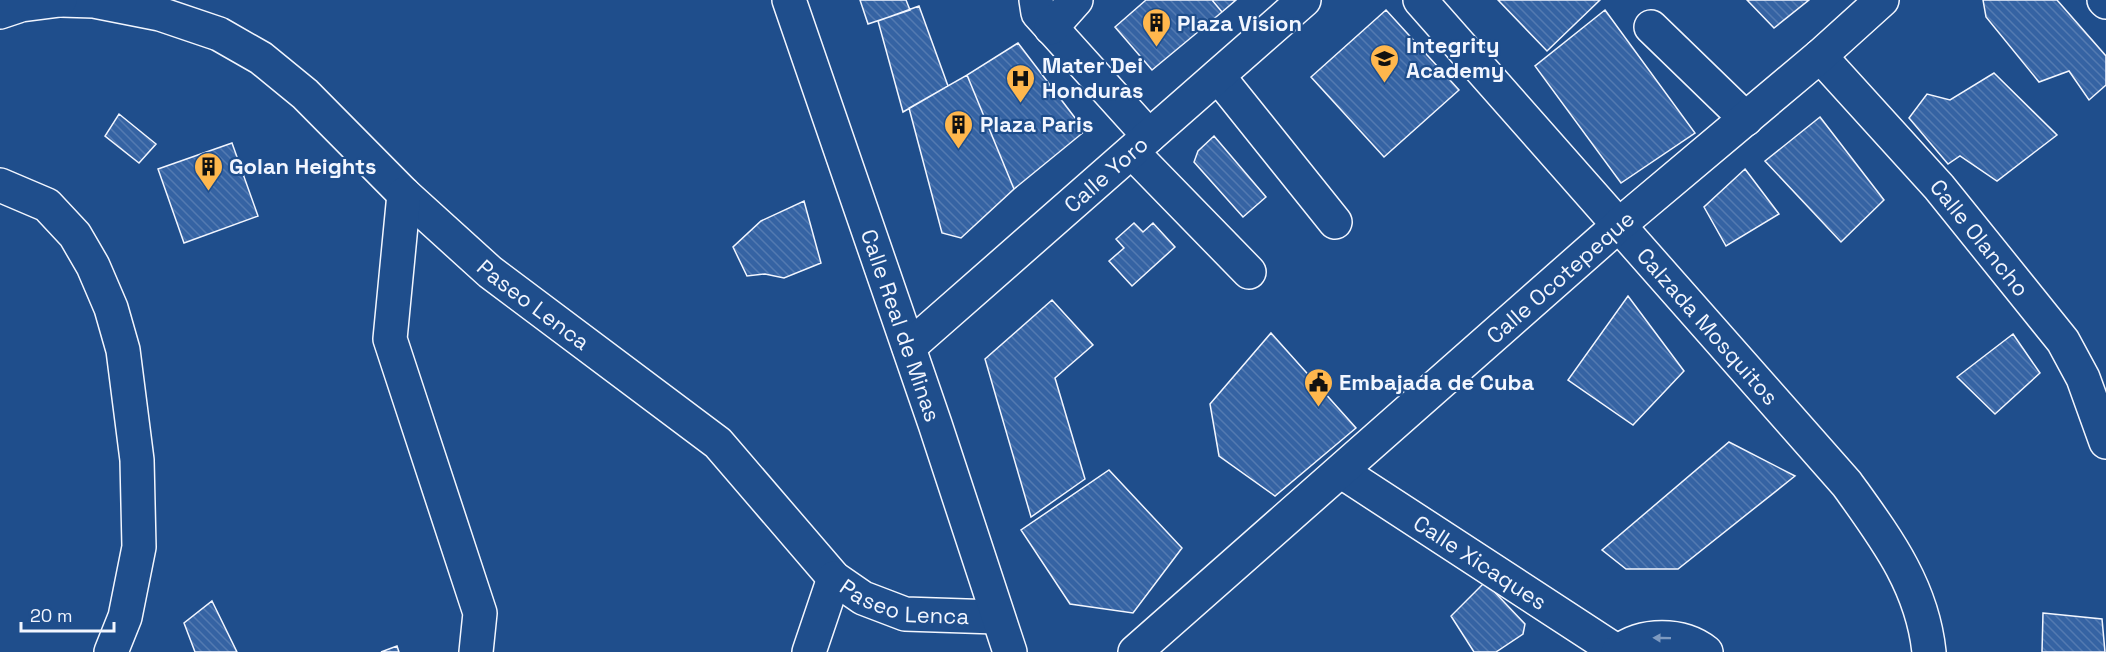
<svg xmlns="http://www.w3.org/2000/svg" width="2106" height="652" viewBox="0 0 2106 652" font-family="'Space Grotesk',sans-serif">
	<defs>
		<pattern id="building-back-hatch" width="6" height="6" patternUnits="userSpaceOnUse" patternTransform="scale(1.5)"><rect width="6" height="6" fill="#3563a3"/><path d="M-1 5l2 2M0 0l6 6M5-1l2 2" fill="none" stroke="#537ab1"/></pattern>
	</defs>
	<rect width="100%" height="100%" fill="#1f4e8c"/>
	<path fill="url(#building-back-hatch)" stroke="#f2f6ff" stroke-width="1.5" d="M860,0H906L910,10L868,24Z
		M1146,0H1212L1222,12L1152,70L1115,27Z
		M1212,0H1236L1222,12Z
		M1498,0H1600L1547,51Z
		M1747,0H1809L1774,28Z
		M1983,0H2057L2106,56V85L2089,100L2069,71L2039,82L1986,17Z
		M919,6L948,86L903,112L878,21Z
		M1386,10L1459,90L1384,157L1311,77Z
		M1605,10L1695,133L1621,183L1535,66Z
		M1018,43L1085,131L1014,189L967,75Z
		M1994,73L2057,135L1997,181L1960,156L1948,164L1909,118L1927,94L1950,100Z
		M967,75L1014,189L961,238L942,233L909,108Z
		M119,114L156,144L139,163L105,136Z
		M1820,117L1884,200L1841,242L1765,161Z
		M1214,136L1266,197L1243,217L1194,162L1198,151Z
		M232,143L258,216L184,243L158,169Z
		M1745,169L1779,214L1726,246L1704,207Z
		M804,201L821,263L784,278L765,274L747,276L733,247L761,221Z
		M1134,223L1143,232L1153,223L1175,247L1132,286L1109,261L1124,248L1116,239Z
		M1628,296L1684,371L1633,425L1568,380Z
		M1052,300L1093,345L1055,378L1085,479L1031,517L985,359Z
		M1271,333L1356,428L1275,496L1219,456L1210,404Z
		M2013,334L2040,373L1995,414L1957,377Z
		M1729,442L1795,476L1678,569H1626L1602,550Z
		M1109,470L1182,548L1133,613L1070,604L1021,530Z
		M1485,582L1525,624L1523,634L1496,652H1474L1451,616Z
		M212,601L237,652H195L184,623Z
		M2043,613L2102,619L2105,652H2042Z
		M397,646L399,652H381Z"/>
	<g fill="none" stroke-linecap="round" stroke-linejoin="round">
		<defs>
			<g id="minor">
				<path id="s1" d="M61,0L94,1L160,14L219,34L261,58L305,94L404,194L490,272L718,443L834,578L863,598L905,614L996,617"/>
				<path id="s2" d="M789,0L935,424L1010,652"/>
				<path d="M1036,0L1038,13L1149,136"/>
				<path id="s3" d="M1420,0L1847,484C1885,537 1922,585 1929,652"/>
				<path d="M2104,0L2106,2"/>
				<path d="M0,12L21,5L60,0"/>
				<path d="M1651,27L1746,119"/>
				<path d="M1051,28L1076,0"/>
				<path id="s4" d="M1820,56L1939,187L2063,341L2083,378L2106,442"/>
				<path d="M1218,76L1335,222"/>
				<path d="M1132,152L1249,272"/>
				<path d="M0,185L47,205L75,235L93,266L111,308L123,350L137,460L139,547L125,617L111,652"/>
				<path d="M404,194L390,339L480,613L476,652"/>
				<path id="s5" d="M909,347L1304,0"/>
				<path id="s6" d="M1342,472L1618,652"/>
				<path d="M809,652L834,578"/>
				<path id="s7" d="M1135,652L1619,225L1820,56L1882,0"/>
				<path d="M1618,652C1642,633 1682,633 1706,652"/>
			</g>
		</defs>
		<use href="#minor" stroke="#f2f6ff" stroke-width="36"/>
		<use href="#minor" stroke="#1f4e8c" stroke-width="33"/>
	</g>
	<defs><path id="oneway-solid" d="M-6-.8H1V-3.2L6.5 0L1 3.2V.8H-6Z" transform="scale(1.5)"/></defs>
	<use fill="#7e9ac0" href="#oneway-solid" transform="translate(1662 638) rotate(-179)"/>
	<defs>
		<symbol id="building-pin" viewBox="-11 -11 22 30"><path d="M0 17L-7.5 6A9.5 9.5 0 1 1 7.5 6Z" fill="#ffb74d" stroke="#1f4e8c"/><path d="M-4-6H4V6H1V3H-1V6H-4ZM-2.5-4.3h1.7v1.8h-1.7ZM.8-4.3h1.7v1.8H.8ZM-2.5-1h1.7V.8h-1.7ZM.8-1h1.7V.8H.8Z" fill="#111"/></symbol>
		<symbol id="school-pin" viewBox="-11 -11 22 30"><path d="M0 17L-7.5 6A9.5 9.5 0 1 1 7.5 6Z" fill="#ffb74d" stroke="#1f4e8c"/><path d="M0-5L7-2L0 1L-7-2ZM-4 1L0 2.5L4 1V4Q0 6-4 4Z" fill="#111"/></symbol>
		<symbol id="hospital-pin" viewBox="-11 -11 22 30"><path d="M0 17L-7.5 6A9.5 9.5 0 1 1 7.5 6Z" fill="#ffb74d" stroke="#1f4e8c"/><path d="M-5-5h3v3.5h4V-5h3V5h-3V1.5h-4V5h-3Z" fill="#111"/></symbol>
		<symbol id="civic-pin" viewBox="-11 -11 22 30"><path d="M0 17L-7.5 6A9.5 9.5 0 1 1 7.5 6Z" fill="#ffb74d" stroke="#1f4e8c"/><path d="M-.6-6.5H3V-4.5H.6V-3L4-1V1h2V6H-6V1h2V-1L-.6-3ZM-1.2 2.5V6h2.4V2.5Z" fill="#111"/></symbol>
	</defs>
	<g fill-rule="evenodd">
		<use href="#building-pin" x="1140" y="6" width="33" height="45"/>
		<use href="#school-pin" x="1368" y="42" width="33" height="45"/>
		<use href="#hospital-pin" x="1004" y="62" width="33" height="45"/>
		<use href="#building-pin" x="942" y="108" width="33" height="45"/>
		<use href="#building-pin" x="192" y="150" width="33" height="45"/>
		<use href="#civic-pin" x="1302" y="366" width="33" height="45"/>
	</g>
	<g text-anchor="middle" stroke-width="4.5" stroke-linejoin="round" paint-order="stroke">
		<g font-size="22" font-weight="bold" fill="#f2f6ff" stroke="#1f4e8c" text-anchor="start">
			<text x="1177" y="31">Plaza Vision</text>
			<text x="1406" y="53">Integrity<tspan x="1406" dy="25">Academy</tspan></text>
			<text x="1042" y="73">Mater Dei<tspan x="1042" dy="25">Honduras</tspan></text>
			<text x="980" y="132">Plaza Paris</text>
			<text x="229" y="174">Golan Heights</text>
			<text x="1339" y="390">Embajada de Cuba</text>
		</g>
		<g font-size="22" fill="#f2f6ff" stroke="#1f4e8c">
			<text dy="8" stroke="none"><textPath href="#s5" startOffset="262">Calle Yoro</textPath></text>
			<text dy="8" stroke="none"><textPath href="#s4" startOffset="242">Calle Olancho</textPath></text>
			<text dy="8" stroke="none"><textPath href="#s7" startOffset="567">Calle Ocotepeque</textPath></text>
			<text dy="8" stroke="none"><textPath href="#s1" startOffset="579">Paseo Lenca</textPath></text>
			<text dy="8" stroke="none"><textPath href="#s2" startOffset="344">Calle Real de Minas</textPath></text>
			<text dy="8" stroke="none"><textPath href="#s3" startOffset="435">Calzada Mosquitos</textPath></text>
			<text dy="8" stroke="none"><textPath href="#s6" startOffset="165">Calle Xicaques</textPath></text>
			<text dy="8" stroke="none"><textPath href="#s1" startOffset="1065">Paseo Lenca</textPath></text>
		</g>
	</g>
	<path d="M21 622v9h93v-9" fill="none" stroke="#f2f6ff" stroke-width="3"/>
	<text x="30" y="622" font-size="18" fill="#f2f6ff" stroke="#1f4e8c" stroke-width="4.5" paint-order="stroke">20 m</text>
</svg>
